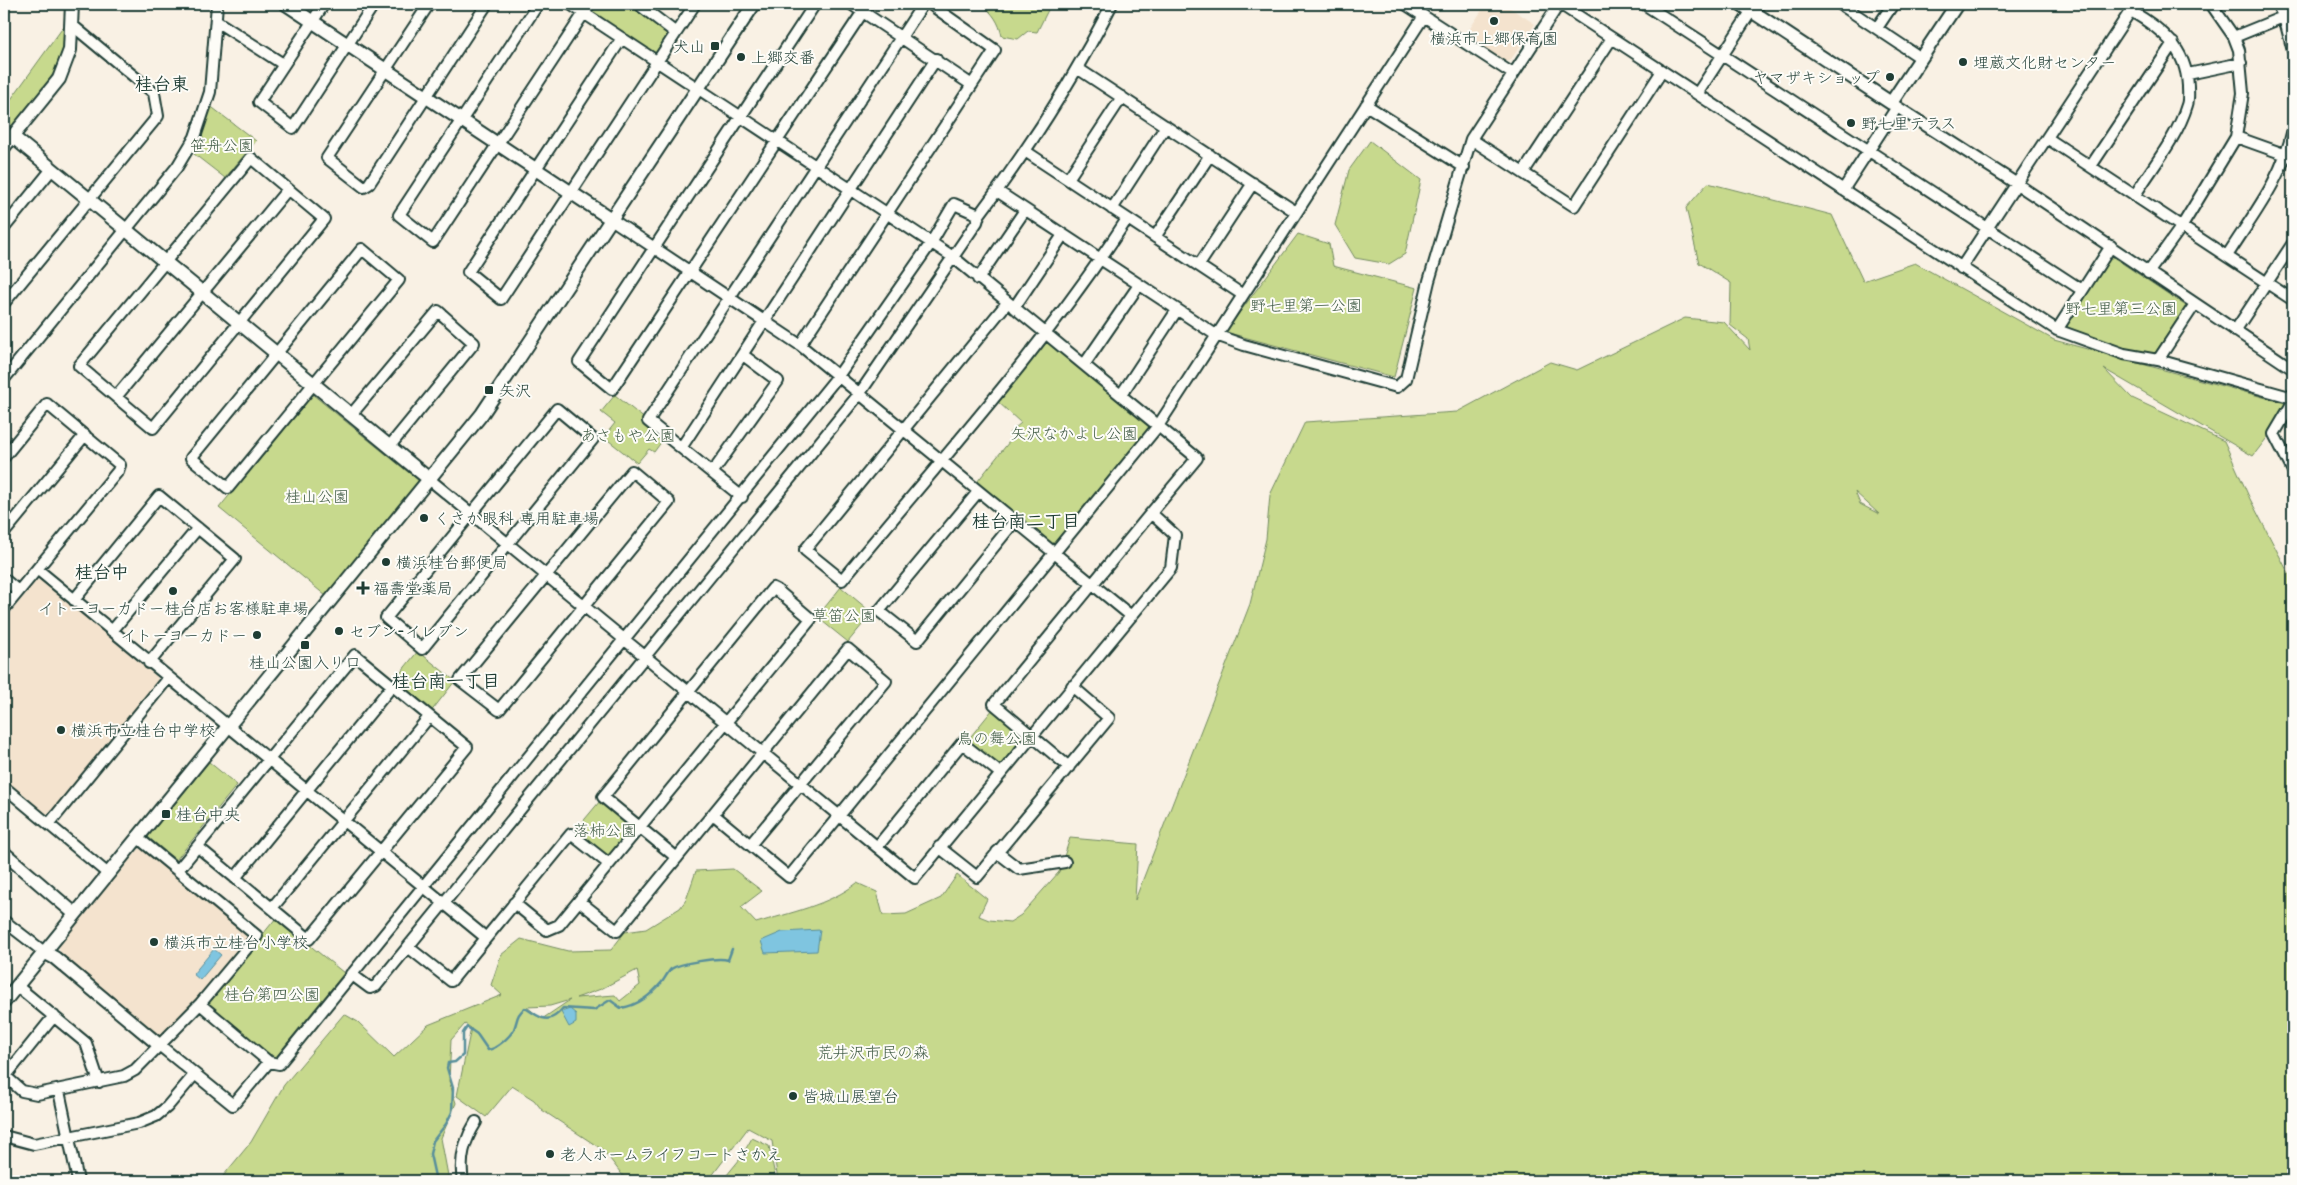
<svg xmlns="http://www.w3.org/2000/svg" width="2297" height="1185" viewBox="0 0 2297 1185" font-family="'Playpen Sans','Klee One',sans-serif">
	<rect width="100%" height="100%" fill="#f9f1e4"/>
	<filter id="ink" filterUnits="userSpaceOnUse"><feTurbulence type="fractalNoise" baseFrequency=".02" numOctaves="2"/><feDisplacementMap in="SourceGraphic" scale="10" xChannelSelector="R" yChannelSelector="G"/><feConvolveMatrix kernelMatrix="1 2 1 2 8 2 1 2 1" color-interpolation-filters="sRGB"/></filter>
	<g filter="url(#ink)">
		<path fill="#f4e3ce" d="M1486,4H1504L1535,24L1510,61L1504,62L1465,36Z
			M41,580L157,677L158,681L51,813L46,814L4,779V621L36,581Z
			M144,848L248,934L249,938L197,1000L161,1035H158L61,955L59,946L139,849Z"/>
		<path fill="#c7d98d" stroke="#738b60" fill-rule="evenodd" d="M594,4H629L670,34L658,52L655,54L589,12Z
			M981,4H1051L1037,32L1028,31L1018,39L1002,36C999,22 993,13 981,4Z
			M64,26C70,66 36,96 14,125L10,126L4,120V109Z
			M209,105L256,141L225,178L194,154Z
			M1370,141L1421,180L1405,254L1389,264L1355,258L1335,225L1349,170Z
			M1708,183L1832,215L1863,281L1915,263L2054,340L2292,405L2253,456L2104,369L2132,398L2224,441L2250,499L2293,582V1181H778L772,1141L748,1128L708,1181H627L603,1150L542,1110L534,1100L512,1086L486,1117L457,1096L471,1028L465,1024L451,1040L449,1081L456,1103L441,1138L449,1181H219L251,1142L284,1085L344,1014L358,1022L394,1057L428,1025L502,995L491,985L501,955L521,939L568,951L611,950L625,932L646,929L680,908L686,900L696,871L733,869L762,891L741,907L756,923C789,913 829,905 857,883L877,892L883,915L906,914L941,898L957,875L987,899L979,916L989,920L1010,922L1021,915L1059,872L1070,838L1138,844L1135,900L1250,604L1266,539L1270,495L1305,422L1457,412L1550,362L1577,370L1685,318L1724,322L1750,350L1748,339L1730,325L1731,283L1699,263L1686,208ZM1855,492L1879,514L1860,504ZM637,970L640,985L620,1001L615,995L576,998L601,989ZM570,1000L542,1019L527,1007L550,1006Z
			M1298,234L1329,244L1333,266L1417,288L1394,377L1225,332Z
			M2110,255L2186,306L2153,356L2059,330Z
			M1048,342L1150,426L1053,545L977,482L1013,437L1009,433L1021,423L997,401L1044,343Z
			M312,394L419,481L326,596L219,508Z
			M615,395L646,420L642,425L662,441L654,452L649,449L637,463L604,437L615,423L601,412Z
			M841,587L872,613L848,642L817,617Z
			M418,651L455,681L430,713L393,682Z
			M993,709L1025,736L1000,767L967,741Z
			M209,762L237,785L176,860L148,837Z
			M600,801L633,828L610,857L575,831Z
			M276,918L344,973L275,1058L271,1054L269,1056L208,1006V1002Z
			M752,1138L769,1146L776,1181H722L740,1159Z"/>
		<path fill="#7fc5e0" stroke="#598f9b" d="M820,930L817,951L765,953L761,941L782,932Z
			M214,949L221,955L200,980L193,974Z
			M570,1009L576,1014V1023L569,1027L561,1012Z"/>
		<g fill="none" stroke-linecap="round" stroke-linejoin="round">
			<path stroke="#598f9b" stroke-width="2.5" d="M436,1181L430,1154L433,1141L446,1124L452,1112L453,1088L447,1068L448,1063L455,1062L463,1055V1033L467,1027L477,1034L488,1050C496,1049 510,1037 514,1029C518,1019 516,1015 525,1008C540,1017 548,1027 563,1008L594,1010L610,1000L621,1008C639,1005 651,995 662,982C665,978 668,972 671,969C680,963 718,957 728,960L732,949"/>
			<defs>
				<path id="minor" d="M324,4L259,102L293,128L374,4
					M429,4L327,158L364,187L369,184L487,4
					M538,4L399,215L433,242L590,4
					M815,4L579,362L612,389L868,4
					M851,4L972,85
					M1405,4L1513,74
					M1560,4L2057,330L2124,354L2158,360L2293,398
					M1644,4L2082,290
					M1840,4L1921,58
					M2277,4L2284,17L2293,51
					M642,7L676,33
					M2131,11C2162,29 2186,48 2188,86C2188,92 2189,100 2187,105C2177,138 2153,166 2135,195
					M216,21L283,64
					M1877,28L1893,4
					M2234,37L2293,13
					M622,38L468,272L501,299L695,4
					M1077,68L1296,212
					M2188,74L2241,63
					M1697,94L1756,4
					M1891,103L2017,184L2293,369
					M1366,105L1464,167
					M2236,137L2292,157
					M2047,138L2293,300
					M1471,139L1574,206L1662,71
					M1025,151L1243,295
					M251,158L324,219L153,428L79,366Z
					M2091,166L2173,43
					M1523,173L1612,38
					M1068,179L1122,97
					M1843,190L1897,107
					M997,191L1216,335L1244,345L1397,387L1406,379L1429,281L1471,139L1559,4
					M1112,209L1166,126
					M611,219L800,345L1130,615
					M4,228L52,169
					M1155,237L1210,155
					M362,249L399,280L228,488L191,458Z
					M2227,256C2254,213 2282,180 2293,129
					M1199,265L1253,183
					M1961,268L2135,4
					M2148,273L2182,226L2236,137L2243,93L2239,50L2234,37L2211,4
					M978,279L1025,210
					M4,303L158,116L154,93L72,25
					M1007,303L805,550L842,580C939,462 1044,347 1127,219
					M1014,308L1063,235
					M2057,330L2111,246
					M2235,331L2293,243
					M800,345L995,50L930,4
					M2158,360L2195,304
					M1084,365L1139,285
					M4,379L177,167L195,137L210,92L217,4
					M1121,395L1177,310
					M116,397L288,189
					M2293,402L2274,434L2293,471
					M557,409L593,439L422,649L386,618Z
					M351,415L438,311L474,343L389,447
					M681,448L936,59
					M4,457L47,404L120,465L118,471L4,609
					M632,471L669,502L499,710L460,680Z
					M712,473L778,381L743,355
					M429,479L915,878L1171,568L1175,535L1151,513L1197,458L953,257L570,4
					M978,492L879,611L917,641L1014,522
					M742,497L648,421L923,4
					M4,533L85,435
					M37,569L485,937
					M4,579L18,591
					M74,600L159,496L235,559L149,663
					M112,631L198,528
					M1069,767L994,704L1151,513
					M4,787L107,873
					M713,814L789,877L1158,426L1424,16
					M49,824L168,678
					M877,847L962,743L1000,773
					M939,847L977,877L1109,718L1072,686
					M997,852L1019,869L1065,862
					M178,870L355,655L467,747L309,939L198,847
					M235,878L392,686
					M579,901L617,931L848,649L886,681L750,845
					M514,903L547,930L559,925L811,619L777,590L773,588L603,797L677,858
					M272,908L429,717
					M4,921L44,952
					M408,947L451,981L571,834L609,864
					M351,974L370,988L376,986L860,393L977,222L979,215C1029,149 1074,78 1112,4
					M17,986L86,1043L99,1082
					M200,1004L269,1062L279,1064L838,376L931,243L954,204L979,215
					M158,1044L233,1105L269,1062
					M4,1075L22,1091L37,1094L124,1076L135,1070L200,1004L257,936L137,837
					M4,1078L54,1016
					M59,1091L78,1181
					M4,1136L34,1144L139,1123L156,1116L167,1107L195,1074
					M463,1181C459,1159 464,1141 476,1122"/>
				<path id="tertiary" d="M286,4L611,219
					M1741,4L1891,103L1957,4
					M12,136L429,479
					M4,147L59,79L70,50L72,4
					M4,853L75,914
					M44,952L55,958L158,1044
					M4,1002L482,414L754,4"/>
			</defs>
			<use href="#minor" stroke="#1f3d34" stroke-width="14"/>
			<use href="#tertiary" stroke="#1f3d34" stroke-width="16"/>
			<use href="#minor" stroke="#fdfcf7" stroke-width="10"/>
			<use href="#tertiary" stroke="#fdfcf7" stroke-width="12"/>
		</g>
	</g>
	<g fill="#1f3d34" stroke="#fdfcf7" stroke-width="2">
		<circle cx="1494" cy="21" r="5"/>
		<rect x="710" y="41" width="10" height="10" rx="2.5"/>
		<circle cx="741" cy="57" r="5"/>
		<circle cx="1963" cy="62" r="5"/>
		<circle cx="1890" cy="77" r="5"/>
		<circle cx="1851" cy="123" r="5"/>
		<rect x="484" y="385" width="10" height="10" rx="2.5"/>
		<circle cx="424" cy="518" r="5"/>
		<circle cx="386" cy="562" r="5"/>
		<path d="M360.5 580.5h5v5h5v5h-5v5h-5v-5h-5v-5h5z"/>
		<circle cx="173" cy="591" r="5"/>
		<circle cx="339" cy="631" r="5"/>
		<circle cx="257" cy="635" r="5"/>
		<rect x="300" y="640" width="10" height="10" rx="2.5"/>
		<circle cx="61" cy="730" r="5"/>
		<rect x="161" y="809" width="10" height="10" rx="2.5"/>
		<circle cx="154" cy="942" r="5"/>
		<circle cx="793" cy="1096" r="5"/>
		<circle cx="550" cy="1154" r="5"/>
	</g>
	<g text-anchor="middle" stroke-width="4" stroke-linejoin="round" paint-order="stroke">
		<g font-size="16" fill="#1f3d34" stroke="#fdfcf7" text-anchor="start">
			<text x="1494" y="44" text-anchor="middle">横浜市上郷保育園</text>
			<text x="705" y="52" text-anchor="end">犬山</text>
			<text x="751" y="63">上郷交番</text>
			<text x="1973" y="68">埋蔵文化財センター</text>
			<text x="1880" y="83" text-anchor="end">ヤマザキショップ</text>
			<text x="1861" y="129">野七里テラス</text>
			<text x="499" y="396">矢沢</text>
			<text x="434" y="524">くさか眼科 専用駐車場</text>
			<text x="396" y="568">横浜桂台郵便局</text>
			<text x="373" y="594">福壽堂薬局</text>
			<text x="173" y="614" text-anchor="middle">イトーヨーカドー桂台店お客様駐車場</text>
			<text x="349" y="637">セブン-イレブン</text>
			<text x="247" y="641" text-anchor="end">イトーヨーカドー</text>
			<text x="305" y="668" text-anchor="middle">桂山公園入り口</text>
			<text x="71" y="736">横浜市立桂台中学校</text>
			<text x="176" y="820">桂台中央</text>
			<text x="164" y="948">横浜市立桂台小学校</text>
			<text x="803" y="1102">皆城山展望台</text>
			<text x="560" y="1160">老人ホームライフコートさかえ</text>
		</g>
		<g font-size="16" fill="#415c46" stroke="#fdfcf7">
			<text x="222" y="151">笹舟公園</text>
			<text x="1306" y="311">野七里第一公園</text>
			<text x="2121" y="314">野七里第三公園</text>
			<text x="1074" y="439">矢沢なかよし公園</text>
			<text x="628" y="441">あさもや公園</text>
			<text x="317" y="502">桂山公園</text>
			<text x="844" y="621">草笛公園</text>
			<text x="997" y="744">鳥の舞公園</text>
			<text x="605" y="836">落柿公園</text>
			<text x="272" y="1000">桂台第四公園</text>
			<text x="873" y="1058">荒井沢市民の森</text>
		</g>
		<g font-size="18" font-weight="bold" fill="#1f3d34" stroke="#fdfcf7">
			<text x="162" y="90">桂台東</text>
			<text x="1026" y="527">桂台南二丁目</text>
			<text x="102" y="578">桂台中</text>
			<text x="446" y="687">桂台南一丁目</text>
		</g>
	</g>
	<rect width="2297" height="1185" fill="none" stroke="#fdfcf7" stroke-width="20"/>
	<rect x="10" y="10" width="2277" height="1165" fill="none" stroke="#1f3d34" stroke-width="2" filter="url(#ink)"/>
</svg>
